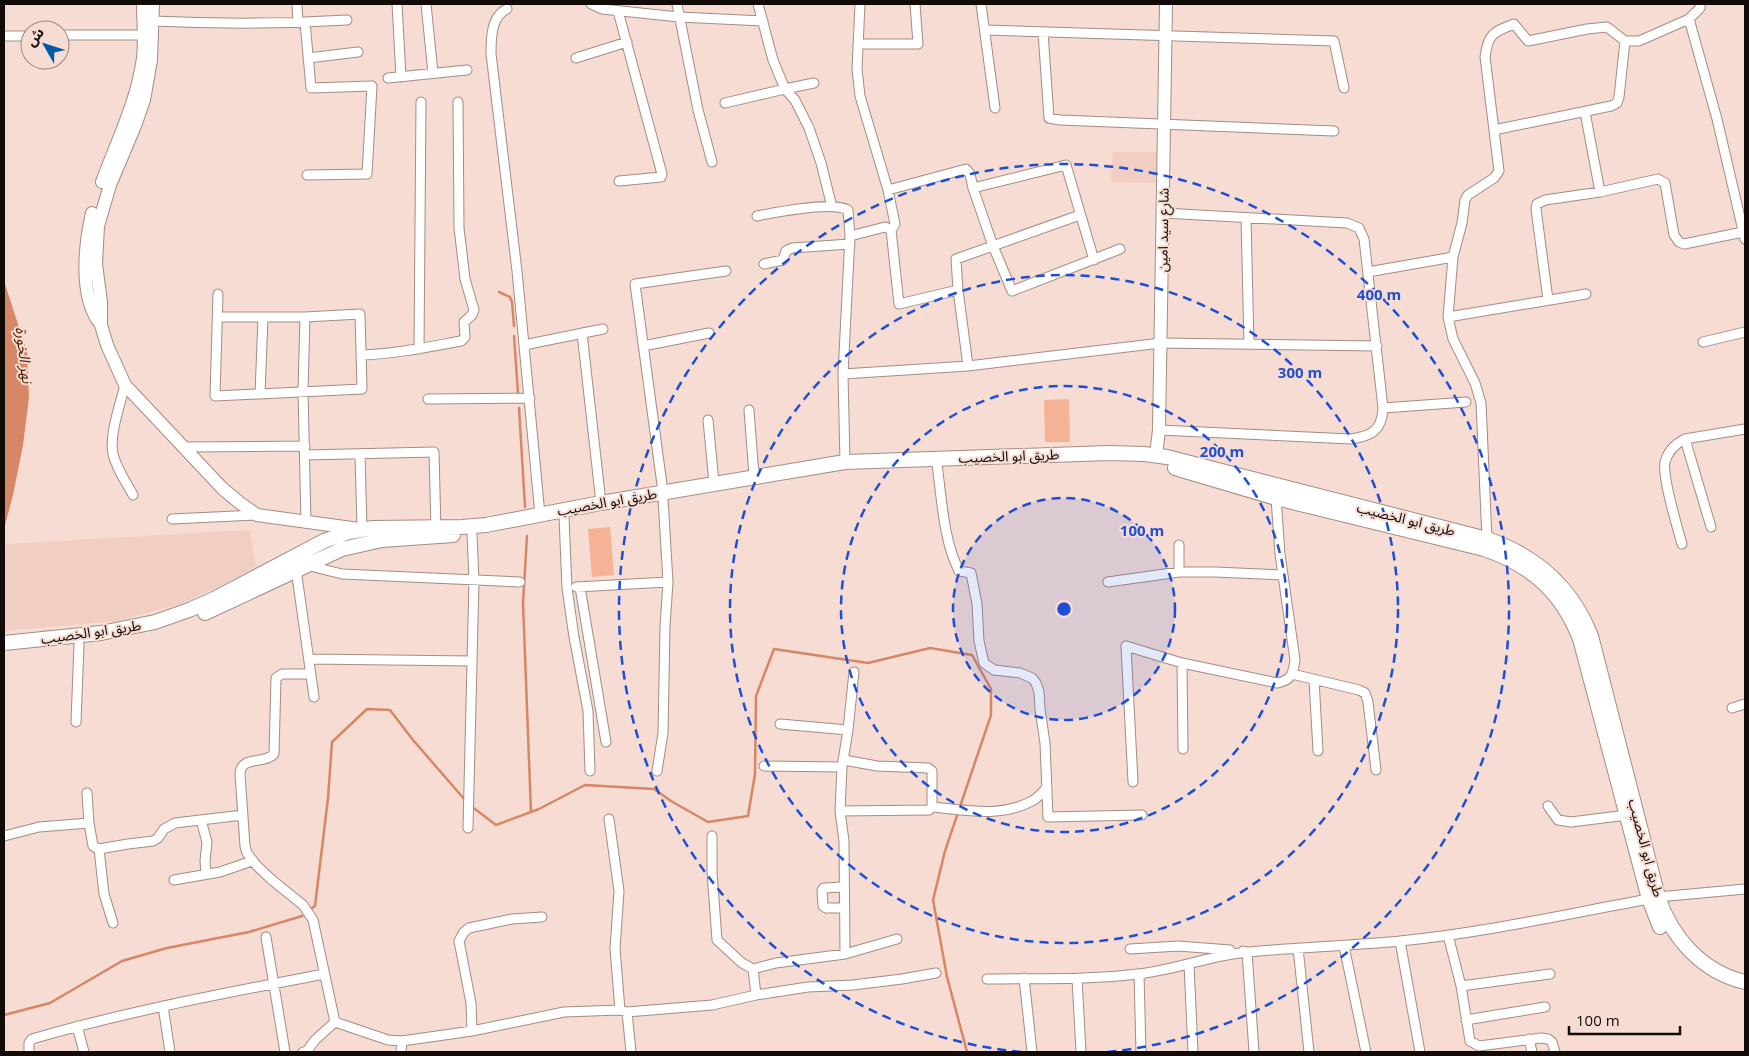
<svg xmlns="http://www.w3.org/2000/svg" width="1749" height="1056" viewBox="0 0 1749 1056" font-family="'Open Sans','Noto Sans Arabic',sans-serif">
	<rect width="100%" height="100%" fill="#f6dcd2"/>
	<path fill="#f0cec1" d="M1113,152H1158L1157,183L1111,182Z
		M250,530L256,566L226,583L180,604L117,621L4,631V548L6,544Z"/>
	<path fill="#f5b297" d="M1069,399L1070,442H1045L1044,400Z
		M610,527L614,575L592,577L588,529Z"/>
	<path fill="#d78766" d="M4,281L27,352L29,398L23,445L13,495L4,529V428L5,399L4,374Z"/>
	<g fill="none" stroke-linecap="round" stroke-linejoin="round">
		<path stroke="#d78766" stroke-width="2.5" d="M499,292L510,297L512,302L514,326
			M514,336L518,393
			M519,408L525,507
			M527,536L523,603L531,812
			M471,806L496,825L539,809L585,785L654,789L671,801L708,822L748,816L755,774L756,696L774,649L868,663L930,648L972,655L991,689V715L945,851L933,900L947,977L967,1052
			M312,908L315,906L328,798L332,742L367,709L390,710L413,740L465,800
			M4,1015L50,1003L122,961L167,948L249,932L302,916"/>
		<defs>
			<path id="street" d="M297,4L298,23
				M397,4L401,77
				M426,4L433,73
				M591,4L602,9L679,17L763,21
				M677,4L698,110L712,162
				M758,4L773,60L785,89L795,100L809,128L821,163L832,207
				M860,4L857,69L860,96L888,190L895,224L891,230L899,304L958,290
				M981,4L995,108
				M507,9C491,16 491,39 491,54L517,271L540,515
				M618,11L662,174L661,177L619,181
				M1689,19L1717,119L1745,239
				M152,21C217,24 282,24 347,20
				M305,22L311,88L372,86L367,174L307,175
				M985,30L1334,41L1344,88
				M1043,32L1049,118L1060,120L1334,131
				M60,35H143
				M4,36H30
				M858,44H918L915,4
				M308,58L358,52
				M576,58L627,42
				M388,78L467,70
				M725,103L785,89L814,83
				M1585,112L1600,192
				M1494,130L1611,106L1617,103L1619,97L1625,41
				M973,188L1066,165L1094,260
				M888,190L966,169L970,174L973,188L993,246L1012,291L1120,249
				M757,216C777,212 832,201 848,210L850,236L843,374L845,462
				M1246,218L1249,344
				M850,236L885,227L891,230
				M764,264L783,260L786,251L792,248L850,244
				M1368,272L1453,257
				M1548,300L1536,209L1537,204L1545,200L1600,192L1658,179L1665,183L1674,235L1679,242L1684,244L1743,232
				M218,317H305L360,314L362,389L215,396L218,294
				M305,317L303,391L306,523
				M1448,317L1586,294
				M582,333L601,503
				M1703,342L1745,332
				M524,345L603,329
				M643,346L709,333
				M419,349L421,102
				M361,355C395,354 428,347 461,341L465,337L464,322L472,315L474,310L465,279L459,228L458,102
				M968,366L958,290L956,259L1080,215
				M843,374L968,366L1161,343L1377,346
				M125,385C120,405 109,435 113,454C116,468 126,482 133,495
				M260,394L263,317
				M428,399L530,398
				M1383,408L1466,402
				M749,410L754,476
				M708,420L714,483
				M1159,430L1351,439C1371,436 1382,431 1383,408L1364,239L1359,228L1347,223L1163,213
				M1685,439L1711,527
				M185,447L305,446
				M360,454L362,529
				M305,455L434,452L436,531
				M937,465C942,499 943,539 959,571L971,573L977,604L979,641L984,663L994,670L1020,673L1032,678L1036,683L1039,692L1040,709L1045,743L1048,817L1142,815
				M663,492L635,284L726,271
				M564,517L567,588L574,637L588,711L590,771
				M172,519L257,515
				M1487,539L1481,403L1475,383L1453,339L1448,317L1453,257L1462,223L1465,200L1468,195L1494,178L1499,171L1485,57C1488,34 1493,32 1514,24L1528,41L1587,29L1607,27L1625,41H1639L1689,19L1700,8V4
				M1682,544C1677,526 1662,477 1665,462C1668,451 1675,444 1685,439L1745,429
				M306,565L342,574L520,582
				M296,569L314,697
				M1179,572V545
				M1108,582L1179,572H1215L1283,575
				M576,587L668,582
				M580,587L606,742
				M309,659L472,661
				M1182,663L1183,749
				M311,674H282L276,678L274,754C264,765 241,755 240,774L245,846L247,853L257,866L272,880L303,905L313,920L335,1022L388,1040L402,1041L472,1031L564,1012L620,1010L627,1012L712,1005L756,995L808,987L853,985L902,979L936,973
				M1292,674L1359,690L1365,693L1368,702L1376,770
				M1314,680L1318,751
				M1732,708L1745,704
				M76,722L79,644
				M780,724L848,730
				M764,766L842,767
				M657,771L663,733L665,626L668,582L663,499
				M1133,782L1126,646L1182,663L1277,683C1292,680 1293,674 1295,660L1280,554L1276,498
				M87,793L89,823L93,846L99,849L128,844L153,841L158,838L164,829L175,823L243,815
				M1548,806L1558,820L1571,822L1627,815
				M932,807C966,810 1000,818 1032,801C1038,798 1042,792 1047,788
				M840,811L929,810L932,807V771L928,768L877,766L844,760
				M609,819L619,891L615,949L620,1010
				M201,820L207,842L205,861L206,874
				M468,828L474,580L472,534
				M4,836L39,827L89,823
				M712,836V872L717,940L742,963L753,969
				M99,849L104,894L113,923
				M174,880L220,872L252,861
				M843,887L824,888L822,890L823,906L826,908H844
				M1658,897L1745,889
				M1448,935L1461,986L1470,1041L1479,1046L1541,1038L1548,1039L1552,1042L1555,1052
				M266,937L285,1052
				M1400,941L1420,1052
				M1344,946L1366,1052
				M1298,948L1309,1052
				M1130,949L1178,946L1230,950
				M1243,951L1247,952L1254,1052
				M845,954L844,841L840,811L842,767L848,730L854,672
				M1189,964L1193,1052
				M1139,974L1141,1052
				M1024,978L1032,1052
				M1077,978L1081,1052
				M987,979C1037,978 1088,980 1138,974C1175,970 1211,955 1249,952C1299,947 1349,946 1400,941C1483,933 1566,914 1649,899
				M1461,986L1550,974
				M756,995L753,969L776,963L845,954L897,939
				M163,1006L170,1052
				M627,1012L631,1052
				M1466,1020L1545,1007
				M77,1026L84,1052
				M472,1031L471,1003L459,941L464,932L469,928L512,919L542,917
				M1529,1039L1532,1052
				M29,1052V1043L32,1039C128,1011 226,993 324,974
				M303,1052L307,1051L315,1040L335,1022
				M401,1052L402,1041"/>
			<path id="secondary" d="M153,4L151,60L144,100L135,126L110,185L98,226L96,264L101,302V325L107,345L125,385L223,489L240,503L257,515L359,529
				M102,182C117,141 137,102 143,58C145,40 143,21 143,4
				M92,213C85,243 79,295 99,322
				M1156,455L1159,430L1166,4"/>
			<path id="primary" d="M1175,468L1276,498L1484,549C1532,565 1562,593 1580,639L1649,899L1660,927
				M205,613L342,549L382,540L453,535
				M4,643L101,633L155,622L189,610L214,599L324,541L349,532L373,528L462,527L486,525L601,503L845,462L1109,453L1144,454L1167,457L1487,539C1537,556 1572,588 1591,636L1658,897C1672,938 1702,972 1745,982"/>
		</defs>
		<use href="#street" stroke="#a48c82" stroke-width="11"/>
		<use href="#secondary" stroke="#a48c82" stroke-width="14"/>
		<use href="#primary" stroke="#a48c82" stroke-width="16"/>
		<use href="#street" stroke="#fff" stroke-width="9"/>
		<use href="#secondary" stroke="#fff" stroke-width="12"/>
		<use href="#primary" stroke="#fff" stroke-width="14"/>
	</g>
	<circle cx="1064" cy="609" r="111" fill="#1d4ed8" fill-opacity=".12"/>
	<g fill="none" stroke="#1d4ed8" stroke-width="2.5" stroke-dasharray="9 6">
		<circle cx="1064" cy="609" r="111"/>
		<circle cx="1064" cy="609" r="223"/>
		<circle cx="1064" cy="609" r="334"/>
		<path d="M1021 1052A445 445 0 1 1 1107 1052"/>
	</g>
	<g text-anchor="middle" stroke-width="4" stroke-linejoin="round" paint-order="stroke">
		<g font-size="14" fill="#130b08" stroke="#f6dcd2">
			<text transform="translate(1163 230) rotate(-89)" y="5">شارع سيد امين</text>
			<text transform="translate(1009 456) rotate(-2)" y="5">طريق ابو الخصيب</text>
			<text transform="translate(607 502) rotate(-10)" y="5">طريق ابو الخصيب</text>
			<text transform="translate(1406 519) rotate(14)" y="5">طريق ابو الخصيب</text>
			<text transform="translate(91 632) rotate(-8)" y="5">طريق ابو الخصيب</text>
			<text transform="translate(1646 848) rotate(75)" y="5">طريق ابو الخصيب</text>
		</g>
		<g font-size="15" font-style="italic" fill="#55220a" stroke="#f6dcd2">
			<text transform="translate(24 355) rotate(83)" y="5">نهر الخورة</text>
		</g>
	</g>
	<circle cx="1064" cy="609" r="8" fill="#1d4ed8" stroke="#f6dcd2" stroke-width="2.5"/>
	<g font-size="15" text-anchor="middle" font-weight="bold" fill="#1d4ed8" stroke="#f6dcd2" stroke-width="4" stroke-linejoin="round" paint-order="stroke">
		<text x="1379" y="300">400 m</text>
		<text x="1300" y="378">300 m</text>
		<text x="1222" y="457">200 m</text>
		<text x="1142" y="536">100 m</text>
	</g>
	<rect width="1749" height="1056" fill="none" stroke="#130b08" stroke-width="10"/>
	<g transform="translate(45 45) rotate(309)"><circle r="24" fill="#f6dcd2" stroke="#9b8881"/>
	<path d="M0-4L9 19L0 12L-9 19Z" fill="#0059a6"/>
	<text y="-8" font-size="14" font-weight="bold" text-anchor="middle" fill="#130b08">ش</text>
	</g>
	<path d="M1569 1026v8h111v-8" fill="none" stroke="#130b08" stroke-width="2.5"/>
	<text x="1576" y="1026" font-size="15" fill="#130b08" stroke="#f6dcd2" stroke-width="4" paint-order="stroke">100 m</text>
</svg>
